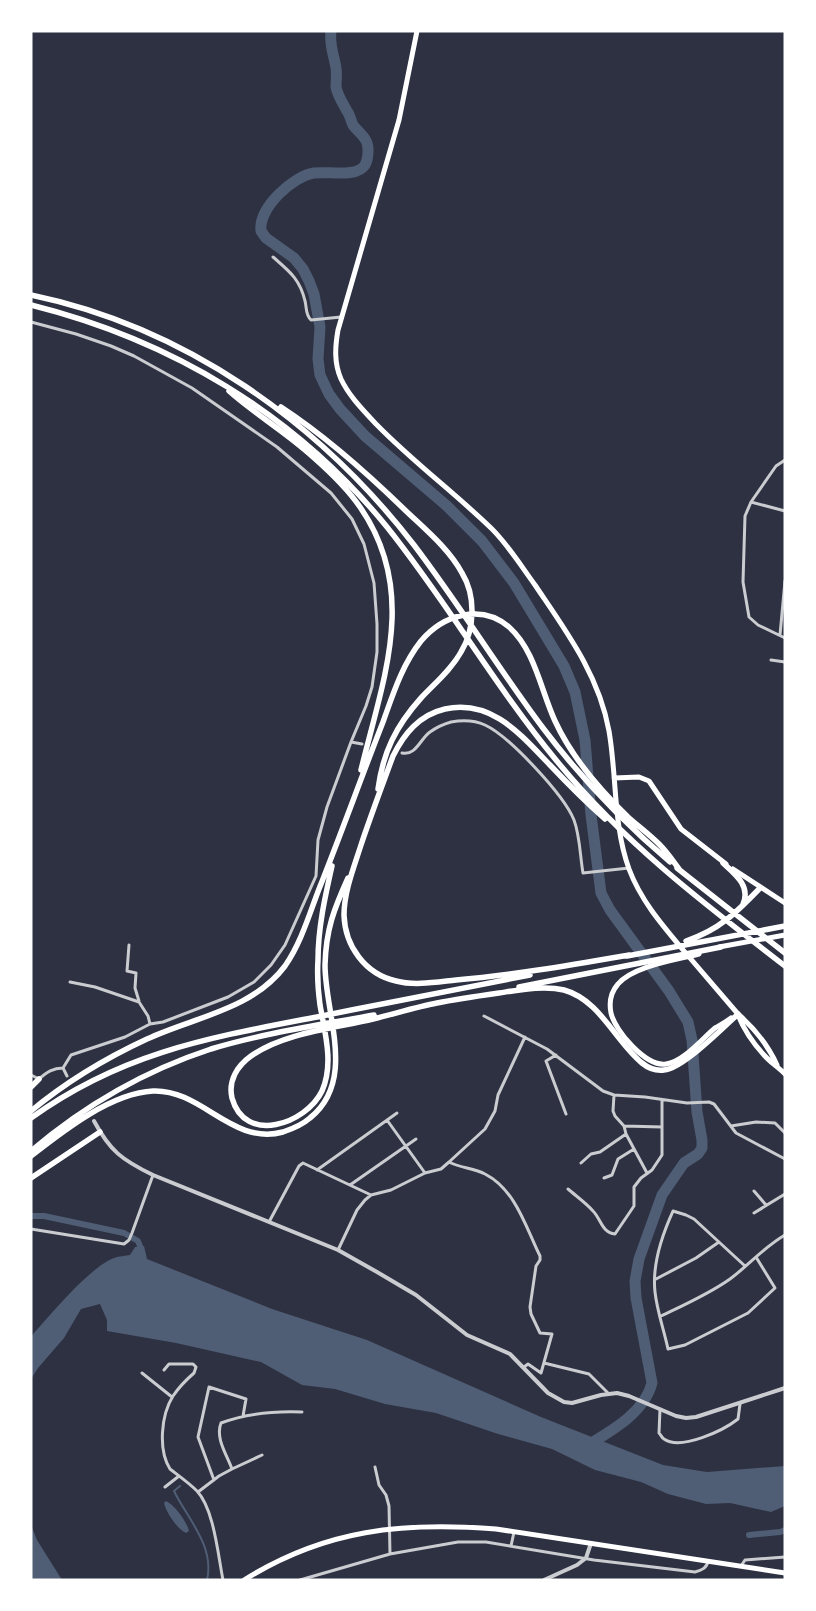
<svg xmlns="http://www.w3.org/2000/svg" width="816" height="1611" viewBox="0 0 816 1611" font-family="'Fira Sans Condensed',sans-serif">
	<rect width="100%" height="100%" fill="#2d3142"/>
	<path fill="#4f5d75" d="M144,1246L147,1259L272,1309L367,1340L541,1417L663,1465L707,1472L785,1466V1506L771,1512L730,1503L706,1504L668,1494L641,1482L595,1470L552,1449L498,1434L436,1413L385,1404L335,1389L302,1385L261,1362L176,1343L107,1331V1320L100,1304L81,1309L64,1338L38,1368L31,1379V1337L34,1333C52,1313 90,1267 114,1258C119,1256 125,1256 130,1255L135,1247Z
		M166,1501C175,1505 187,1522 189,1531L186,1533C177,1529 166,1512 164,1503Z
		M31,1525L37,1540L62,1580H31Z"/>
	<g fill="none" stroke-linecap="round" stroke-linejoin="round">
		<path stroke="#4f5d75" stroke-width="2" d="M180,1486L174,1491C187,1518 215,1546 207,1580"/>
		<path stroke="#4f5d75" stroke-width="6" d="M31,1216H44L124,1233L138,1241L140,1246
			M749,1535L780,1532L785,1530"/>
		<path stroke="#4f5d75" stroke-width="11" d="M331,31C329,45 334,55 336,68C337,75 336,81 336,87C338,97 343,103 347,111C350,115 351,121 353,125C357,131 365,136 367,143C369,149 368,160 365,165C357,178 328,171 314,173C293,176 258,208 261,231L266,238L294,258L303,269L309,281L314,294L320,327L318,359L320,375L329,394L340,409L365,436L447,506L482,541L514,583L564,666L575,692L585,740L591,815L601,893L610,910L669,991L688,1022L692,1040L697,1112L702,1140V1148L698,1154L684,1163L662,1195L639,1259L635,1281L636,1298L652,1383C644,1414 609,1432 583,1448"/>
		<path stroke="#caccd0" stroke-width="3" d="M273,257C289,271 300,279 305,301C307,308 305,314 311,320L341,317
			M31,322L76,334L111,346L134,356L192,388L277,447L331,493L352,519L364,544L374,583L377,624V652L372,687L366,706L351,742L327,807L318,840L316,876L285,945L271,965L254,982L228,997L163,1022L150,1024L125,1037L71,1055L63,1068L67,1076
			M785,460L776,466L751,502L745,516L743,582L749,617L758,625L785,638
			M751,502L785,511
			M780,635L785,581
			M771,660L785,662
			M351,742L362,744
			M402,753C416,756 420,739 430,732C437,727 444,724 451,722C463,720 474,720 485,725C509,736 564,795 574,820C580,836 580,856 583,873L629,868
			M129,945L127,971L136,973L135,988L139,1001
			M70,982L95,987L139,1002L148,1016L150,1024
			M484,1016L547,1049L603,1091L614,1095L645,1097L687,1103L709,1102L714,1104L736,1133L785,1159
			M556,1055L546,1061L566,1114
			M31,1075L39,1079C47,1072 53,1068 63,1068
			M614,1095L613,1111L615,1116L624,1126L626,1134L647,1173
			M387,1120L425,1173
			M624,1126L662,1127
			M731,1126L756,1122L775,1123L785,1133
			M449,1162L485,1129L495,1111L498,1095L525,1037
			M581,1163L591,1154L600,1152L626,1134
			M317,1170L397,1113
			M604,1178L612,1175L618,1159L634,1149
			M350,1185L416,1139
			M568,1189C576,1196 586,1203 593,1211C601,1219 602,1233 615,1234L634,1206V1187L641,1178L652,1170L662,1155V1100
			M754,1191L766,1205
			M754,1213L785,1194
			M269,1222L299,1166L303,1163L371,1195
			M31,1229L124,1244L129,1240L132,1233L153,1175
			M338,1250L357,1210L365,1200L371,1195L391,1190L425,1173L441,1169L449,1162C460,1168 474,1168 485,1174C516,1190 526,1228 540,1256V1260L536,1266L530,1307L531,1314L540,1333L552,1334L541,1373L528,1364L524,1367
			M745,1266L694,1219L686,1215L673,1211C662,1235 652,1265 655,1292C657,1311 664,1330 668,1349L685,1345L748,1313L775,1288L756,1257
			M656,1279L696,1258L719,1242
			M661,1316C684,1305 709,1294 730,1279C749,1265 764,1247 785,1235
			M544,1363L589,1374L608,1393
			M164,1370L169,1364H193L196,1367L194,1373C186,1380 179,1387 173,1396C161,1415 158,1450 170,1469C179,1476 189,1483 197,1491C214,1509 218,1555 223,1580
			M142,1373L172,1397
			M660,1409L659,1433C661,1435 662,1438 664,1439C681,1451 724,1430 738,1419L740,1404
			M375,1467L379,1485L386,1495L389,1506L390,1554
			M232,1469L262,1455
			M214,1480L198,1437L209,1387L246,1399L243,1416
			M165,1487L179,1476
			M198,1492L219,1476L232,1469C227,1455 215,1438 221,1423C247,1413 274,1411 302,1412
			M511,1546L514,1532
			M741,1566L745,1560L785,1557
			M300,1580L390,1554L458,1542H486L594,1560L695,1572C702,1570 707,1568 708,1561"/>
		<path stroke="#caccd0" stroke-width="4" d="M94,1121C110,1151 122,1160 153,1175L338,1250L377,1272L416,1295L467,1335L510,1354L548,1393L564,1402L572,1403L601,1395L617,1393L629,1396L676,1416L686,1418L696,1417L785,1388
			M544,1580L577,1565L586,1558L591,1543"/>
		<path stroke="#fff" stroke-width="5" d="M417,31L399,120L338,330C335,347 334,363 341,379C349,396 363,410 376,424C413,462 455,493 492,529C509,546 521,566 535,585C566,631 599,675 609,731C617,777 613,825 629,869C641,901 663,926 684,951C702,972 720,993 738,1014C754,1028 768,1045 777,1065
			M614,778L639,777L649,781L681,829L726,864
			M733,869L785,903
			M738,1015C744,1030 753,1043 764,1055C770,1062 778,1067 785,1074
			M244,1580C326,1529 402,1522 496,1529L785,1573"/>
		<path stroke="#fff" stroke-width="5" d="M719,947L785,935
			M699,954C676,960 633,966 618,984C611,992 609,1003 611,1013C615,1031 646,1067 666,1064C683,1062 702,1039 715,1028C720,1025 726,1022 731,1018"/>
		<path stroke="#fff" stroke-width="5.5" d="M31,295C185,327 319,422 414,545C459,604 498,668 543,728C580,777 623,822 670,862
			M31,305C171,340 295,414 387,527C447,602 495,686 556,760C622,841 703,903 785,966
			M229,391C256,415 287,433 313,457C330,472 347,488 360,507C419,592 383,679 361,770
			M281,407C327,437 367,473 406,511C426,530 449,549 462,573C476,596 475,629 461,652C451,670 435,683 421,698C396,726 383,752 378,789
			M605,819C586,802 568,784 550,765C521,735 492,699 445,709C419,715 404,734 393,756C382,786 371,815 361,845C354,867 344,892 344,915C345,946 365,974 396,981C415,986 437,982 456,980C514,975 571,965 629,955
			M723,863C735,874 751,886 743,904
			M332,866C325,897 318,928 318,960C317,975 318,990 320,1005C325,1033 334,1064 322,1091C306,1124 245,1145 232,1098C228,1081 237,1066 251,1056C283,1033 335,1028 373,1019C394,1014 416,1007 437,1003C457,999 478,996 499,993C519,990 544,985 564,990C600,1000 615,1041 642,1063C648,1068 655,1071 664,1070C682,1069 723,1028 738,1014
			M677,868L785,953
			M686,941C719,930 736,913 760,888
			M627,956L785,926
			M519,987L721,947
			M31,1087L39,1079
			M31,1111C66,1082 106,1058 147,1039C194,1017 252,1010 285,966C301,943 309,915 319,889C341,834 361,778 383,722C393,694 402,665 421,641C443,615 481,603 509,627C535,650 541,691 555,721C572,758 599,789 628,817C638,826 650,835 660,845C667,852 673,861 679,869
			M31,1118C124,1051 213,1037 322,1016C391,1002 460,989 530,975
			M31,1151C85,1105 144,1071 211,1049C264,1033 320,1025 374,1015
			M31,1156C63,1131 111,1093 153,1091C202,1089 232,1146 283,1132C292,1129 302,1125 310,1118C357,1080 325,1015 325,965C326,929 334,909 348,878
			M31,1178L100,1132"/>
	</g>
	<rect width="816" height="1611" fill="none" stroke="#ffffff" stroke-width="65"/>
</svg>
